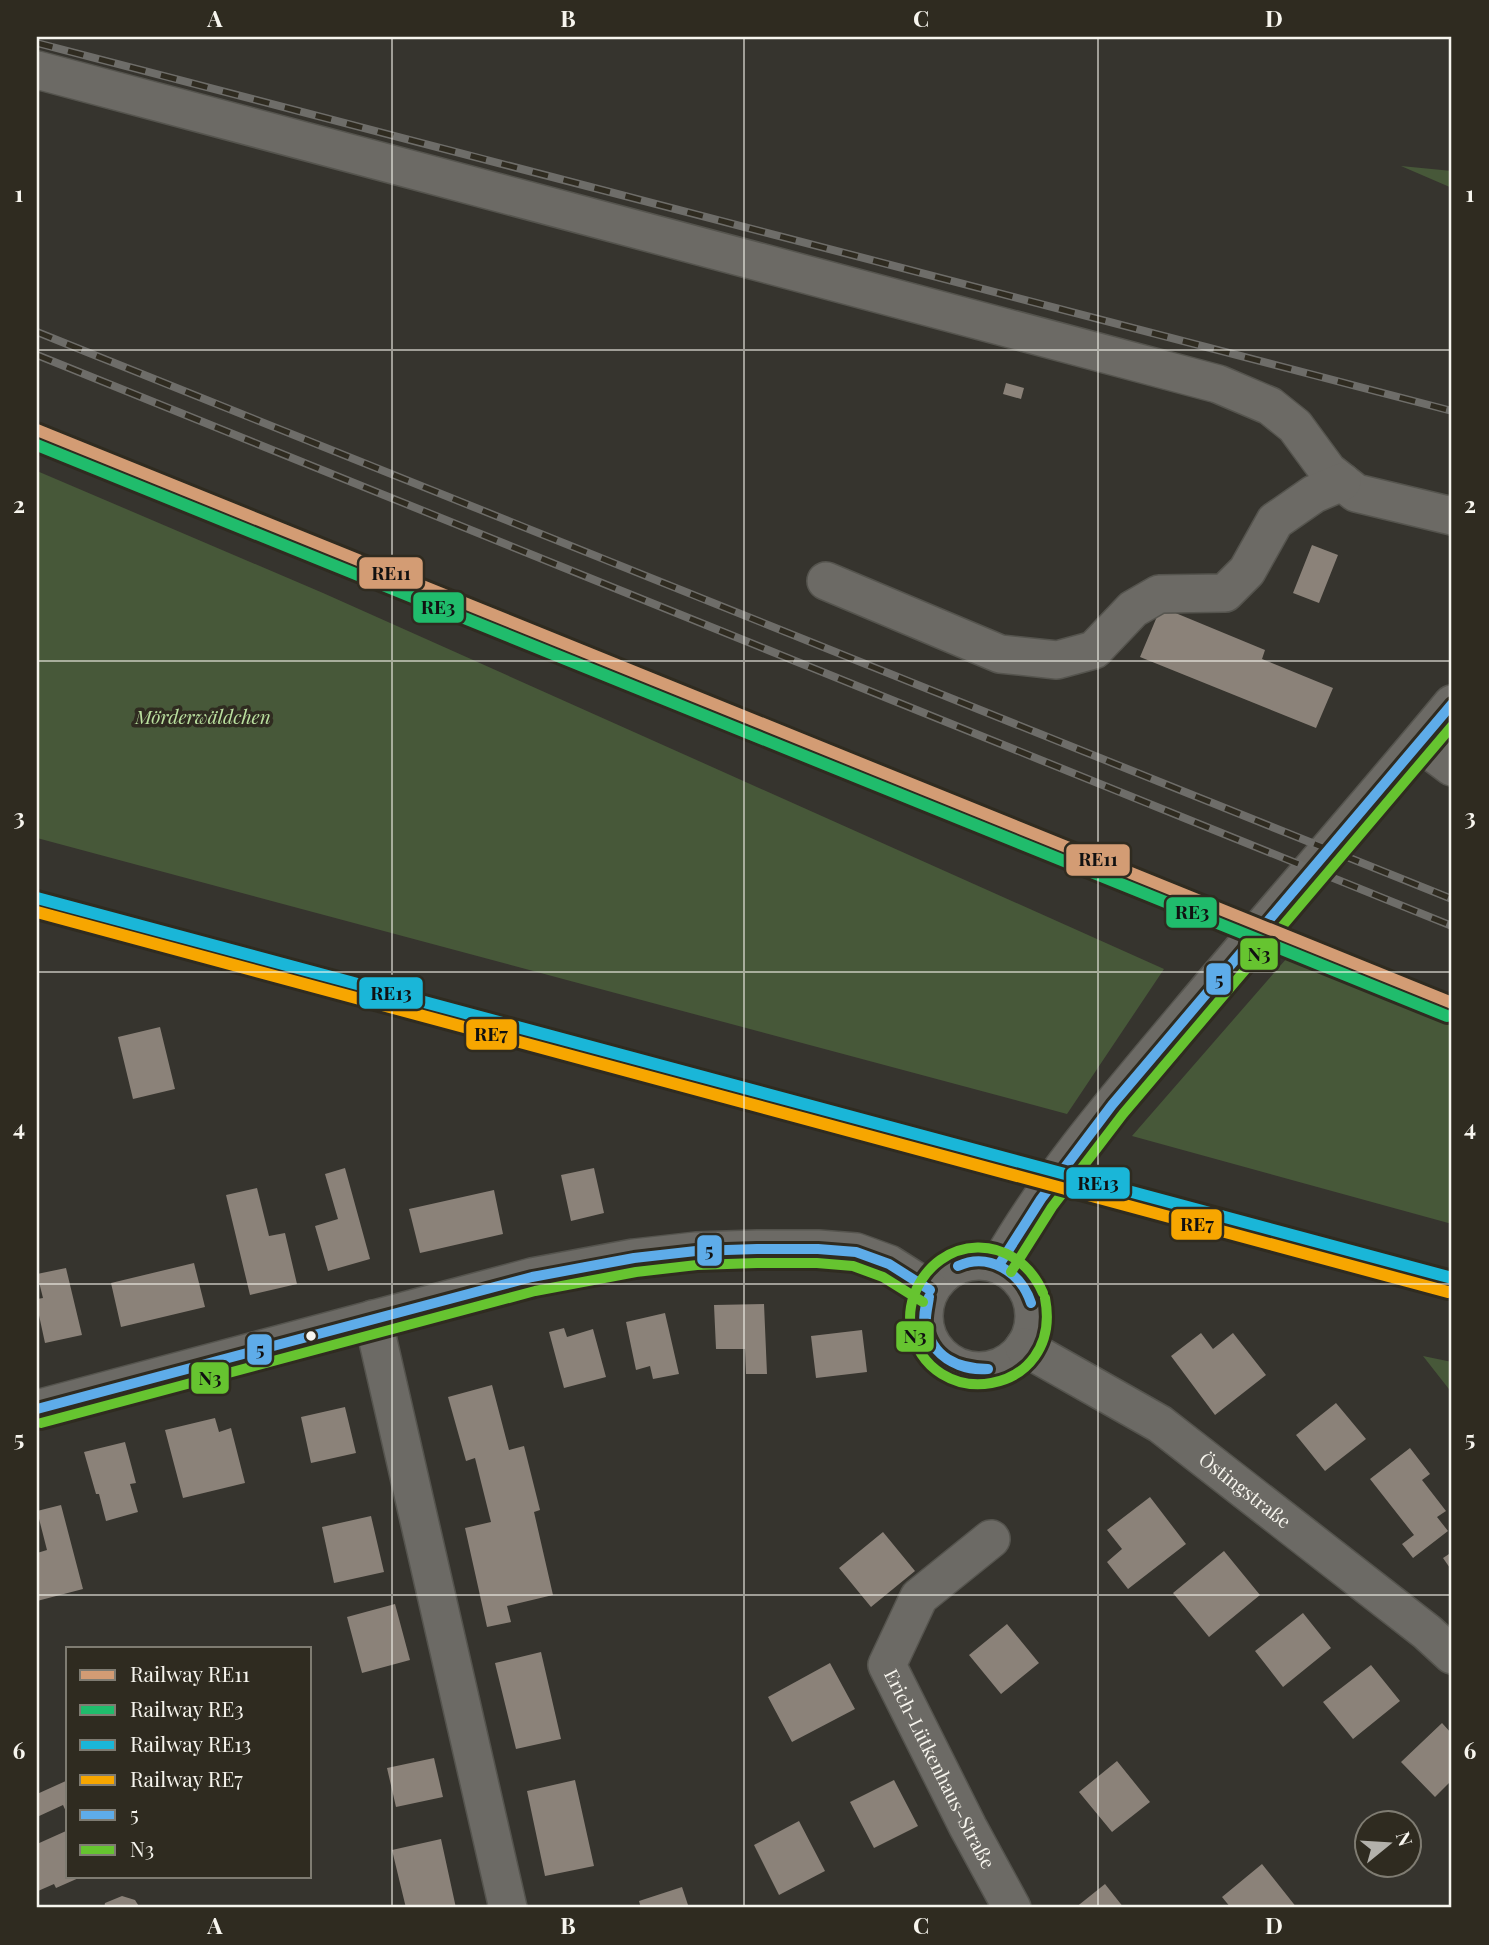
<svg xmlns="http://www.w3.org/2000/svg" width="1489" height="1945" viewBox="0 0 1489 1945" font-family="'Playfair Display',serif">
	<rect width="100%" height="100%" fill="#36342e"/>
	<path fill="#475839" d="M1401,166L1452,171V188Z
		M37,471L323,593L1164,969L1067,1114L37,838Z
		M1287,958L1452,1024V1224L1132,1136Z
		M1423,1356L1452,1362V1393Z"/>
	<path fill="#8b8279" d="M1006,383L1024,388L1021,399L1003,394Z
		M1312,545L1338,555L1319,603L1293,593Z
		M1161,607L1265,650L1262,659L1333,688L1316,728L1140,657Z
		M160,1027L175,1089L133,1099L118,1037Z
		M345,1168L370,1259L328,1271L315,1226L338,1219L325,1174Z
		M594,1168L604,1213L571,1221L561,1175Z
		M257,1188L269,1236L285,1233L297,1284L250,1295L226,1195Z
		M494,1190L503,1234L420,1253L409,1209Z
		M194,1263L205,1307L121,1327L111,1283Z
		M66,1268L82,1335L45,1343L37,1306V1299L43,1298L37,1274Z
		M764,1304L767,1374H746L745,1349H716L714,1305Z
		M665,1313L679,1374L653,1379L650,1366L636,1370L626,1322Z
		M564,1328L567,1337L593,1329L606,1377L564,1388L549,1332Z
		M862,1330L867,1372L816,1378L811,1336Z
		M1201,1333L1213,1349L1233,1333L1266,1375L1215,1415L1171,1356Z
		M492,1385L509,1450L524,1446L540,1510L534,1512L553,1595L507,1606L511,1622L487,1627L465,1528L491,1522L475,1458L466,1461L448,1397Z
		M1336,1403L1366,1439L1325,1471L1296,1435Z
		M345,1407L356,1453L311,1463L301,1417Z
		M215,1418L219,1432L231,1428L245,1483L183,1498L165,1430Z
		M125,1442L136,1483L130,1484L138,1512L106,1521L99,1494H96L84,1452Z
		M1410,1448L1430,1474L1422,1480L1446,1511L1437,1517L1448,1531L1413,1558L1402,1544L1414,1535L1370,1479Z
		M1150,1497L1186,1544L1128,1589L1107,1562L1122,1549L1107,1530Z
		M61,1505L83,1589L37,1601V1553L47,1550L37,1511Z
		M371,1516L384,1572L334,1583L322,1527Z
		M883,1532L915,1571L871,1607L839,1568Z
		M1224,1551L1260,1595L1209,1637L1173,1593Z
		M1452,1552V1571L1443,1558Z
		M395,1604L410,1660L362,1673L347,1617Z
		M1303,1613L1331,1648L1283,1687L1255,1651Z
		M1007,1624L1039,1663L1001,1694L969,1655Z
		M541,1652L561,1739L516,1749L495,1663Z
		M830,1663L855,1709L792,1742L768,1697Z
		M1371,1665L1400,1701L1353,1739L1323,1702Z
		M1442,1723L1452,1734V1780L1435,1797L1401,1762Z
		M434,1758L443,1797L396,1807L387,1768Z
		M1117,1761L1150,1802L1112,1832L1079,1792Z
		M68,1780V1816L63,1805L37,1817V1794Z
		M575,1780L594,1866L545,1876L527,1791Z
		M894,1780L918,1826L874,1848L850,1802Z
		M799,1821L825,1871L779,1895L754,1845Z
		M66,1831L68,1835V1877H81L56,1888L54,1884L38,1891L37,1887V1844Z
		M441,1839L456,1908H406L392,1850Z
		M1262,1864L1297,1908H1231L1222,1897Z
		M1105,1884L1124,1908H1075Z
		M682,1887L689,1908H641L639,1901Z
		M122,1896L135,1900L140,1908H104L105,1903Z"/>
	<g fill="none" stroke-linecap="round" stroke-linejoin="round">
		<defs>
			<g id="minor">
				<path d="M37,70L1218,384L1270,406L1295,426L1328,471L1356,493L1452,516"/>
				<path d="M826,581L1000,654L1057,660L1094,650L1133,609L1159,594L1225,593L1247,571L1275,521L1314,494L1342,482"/>
				<path d="M1420,743L1452,767"/>
				<circle cx="979" cy="1316" r="55"/>
				<path d="M999,1265C1051,1174 1120,1095 1187,1015C1275,911 1365,809 1452,704"/>
				<path d="M373,1319L508,1908"/>
				<path id="s1" d="M1024,1347L1160,1424L1427,1632L1452,1655"/>
				<path d="M37,1409L532,1277L634,1258L696,1251L757,1249H818L856,1252L889,1264L930,1290"/>
				<path id="s2" d="M991,1539L919,1597L887,1665L968,1827L1012,1908"/>
			</g>
		</defs>
		<use href="#minor" stroke="#55544e" stroke-width="40"/>
		<use href="#minor" stroke="#6c6a65" stroke-width="37"/>
		<defs>
			<path id="rail" d="M37,43L1452,411
				M37,332L1452,899
				M37,355L1452,926"/>
		</defs>
		<use href="#rail" stroke="#6e6d69" stroke-width="8"/>
		<use href="#rail" stroke="#2f2b20" stroke-width="5" stroke-dasharray="16" stroke-linecap="butt"/>
		<defs>
			<path id="bus-1" d="M999,1265L1041,1199L1112,1105L1452,704
				M958,1266C989,1252 1021,1272 1031,1303
				M929,1297C928,1305 925,1316 926,1324C932,1358 957,1368 988,1369
				M929,1297C911,1337 947,1373 988,1369
				M37,1409L532,1277L634,1258L696,1251L757,1249H818L856,1252L889,1264L930,1290"/>
			<path id="bus-2" d="M1011,1272L1052,1207L1123,1114L1452,726
				M1043,1293C1016,1231 938,1233 914,1295C911,1304 909,1317 911,1327C928,1416 1064,1397 1045,1298
				M41,1423L535,1291L636,1272L697,1265L757,1263H817L853,1266L883,1277L923,1302"/>
		</defs>
		<use href="#bus-1" stroke="#2f2b20" stroke-width="16"/>
		<use href="#bus-2" stroke="#2f2b20" stroke-width="16"/>
		<use href="#bus-1" stroke="#5eace9" stroke-width="10"/>
		<use href="#bus-2" stroke="#66c430" stroke-width="10"/>
		<defs>
			<path id="rail-1" d="M37,430L1452,1003"/>
			<path id="rail-2" d="M37,445L1447,1016"/>
			<path id="rail-3" d="M37,898L1452,1278"/>
			<path id="rail-4" d="M37,912L1448,1292"/>
		</defs>
		<use href="#rail-1" stroke="#2f2b20" stroke-width="18"/>
		<use href="#rail-2" stroke="#2f2b20" stroke-width="18"/>
		<use href="#rail-3" stroke="#2f2b20" stroke-width="18"/>
		<use href="#rail-4" stroke="#2f2b20" stroke-width="18"/>
		<use href="#rail-1" stroke="#d39c74" stroke-width="12"/>
		<use href="#rail-2" stroke="#20bc6c" stroke-width="12"/>
		<use href="#rail-3" stroke="#1ab6d8" stroke-width="12"/>
		<use href="#rail-4" stroke="#f7a600" stroke-width="12"/>
	</g>
	<path fill="none" stroke="#f7f5ee" stroke-width="2" stroke-opacity="0.55" d="M392,37V1908M744,37V1908M1098,37V1908M37,350H1452M37,661H1452M37,972H1452M37,1284H1452M37,1595H1452"/>
	<circle fill="#f7f5ee" stroke="#2f2b20" stroke-width="2.5" cx="311" cy="1336" r="6"/>
	<g text-anchor="middle" stroke-width="7" stroke-linejoin="round" paint-order="stroke">
		<g font-size="19" font-style="italic" fill="#bae09f" stroke="#2f2b20">
			<text x="203" y="724">Mörderwäldchen</text>
		</g>
		<g font-size="19" fill="#f7f5ee" stroke="#2f2b20">
			<text dy="7" stroke="none"><textPath href="#s1" startOffset="264">Östingstraße</textPath></text>
			<text dy="7" stroke="none"><textPath href="#s2" startOffset="284">Erich-Lütkenhaus-Straße</textPath></text>
		</g>
	</g>
	<g stroke="#2f2b20" stroke-width="2.5">
		<rect x="358" y="556" width="66" height="34" rx="7" fill="#d39c74"/>
		<rect x="412" y="591" width="53" height="33" rx="7" fill="#20bc6c"/>
		<rect x="1065" y="843" width="66" height="34" rx="7" fill="#d39c74"/>
		<rect x="1165" y="896" width="53" height="33" rx="7" fill="#20bc6c"/>
		<rect x="1239" y="937" width="40" height="34" rx="7" fill="#66c430"/>
		<rect x="1205" y="962" width="27" height="34" rx="7" fill="#5eace9"/>
		<rect x="358" y="976" width="66" height="34" rx="7" fill="#1ab6d8"/>
		<rect x="465" y="1018" width="53" height="33" rx="7" fill="#f7a600"/>
		<rect x="1065" y="1166" width="66" height="34" rx="7" fill="#1ab6d8"/>
		<rect x="1170" y="1208" width="53" height="33" rx="7" fill="#f7a600"/>
		<rect x="696" y="1234" width="27" height="33" rx="7" fill="#5eace9"/>
		<rect x="895" y="1320" width="40" height="33" rx="7" fill="#66c430"/>
		<rect x="246" y="1333" width="27" height="33" rx="7" fill="#5eace9"/>
		<rect x="190" y="1361" width="40" height="34" rx="7" fill="#66c430"/>
	</g>
	<g font-size="19" text-anchor="middle" font-weight="bold" fill="#111">
		<text x="391" y="580">RE11</text>
		<text x="438" y="614">RE3</text>
		<text x="1098" y="866">RE11</text>
		<text x="1192" y="919">RE3</text>
		<text x="1259" y="961">N3</text>
		<text x="1219" y="986">5</text>
		<text x="391" y="1000">RE13</text>
		<text x="491" y="1041">RE7</text>
		<text x="1098" y="1190">RE13</text>
		<text x="1197" y="1231">RE7</text>
		<text x="709" y="1257">5</text>
		<text x="915" y="1343">N3</text>
		<text x="260" y="1356">5</text>
		<text x="210" y="1385">N3</text>
	</g>
	<rect width="1489" height="1945" fill="none" stroke="#2f2b20" stroke-width="77"/>
	<rect x="66" y="1647" width="245" height="231" fill="#2f2b20" stroke="#7f7c72" stroke-width="2"/>
	<rect x="80" y="1670" width="35" height="10" fill="#d39c74" stroke="#7f7c72" stroke-width="2"/>
	<text x="130" y="1682" font-size="21" fill="#f7f5ee">Railway RE11</text>
	<rect x="80" y="1705" width="35" height="10" fill="#20bc6c" stroke="#7f7c72" stroke-width="2"/>
	<text x="130" y="1717" font-size="21" fill="#f7f5ee">Railway RE3</text>
	<rect x="80" y="1740" width="35" height="10" fill="#1ab6d8" stroke="#7f7c72" stroke-width="2"/>
	<text x="130" y="1752" font-size="21" fill="#f7f5ee">Railway RE13</text>
	<rect x="80" y="1775" width="35" height="10" fill="#f7a600" stroke="#7f7c72" stroke-width="2"/>
	<text x="130" y="1787" font-size="21" fill="#f7f5ee">Railway RE7</text>
	<rect x="80" y="1810" width="35" height="10" fill="#5eace9" stroke="#7f7c72" stroke-width="2"/>
	<text x="130" y="1822" font-size="21" fill="#f7f5ee">5</text>
	<rect x="80" y="1845" width="35" height="10" fill="#66c430" stroke="#7f7c72" stroke-width="2"/>
	<text x="130" y="1857" font-size="21" fill="#f7f5ee">N3</text>
	<g transform="translate(1388 1844) rotate(72)"><circle r="33" fill="#2f2b20" stroke="#7f7c72" stroke-width="2"/>
	<path d="M0-5L12 26L0 18L-12 26Z" fill="#b3b1ab"/>
	<text y="-10" font-size="19" font-weight="bold" text-anchor="middle" fill="#f7f5ee">N</text>
	</g>
	<rect x="38" y="38" width="1412" height="1868" fill="none" stroke="#f7f5ee" stroke-width="2.5"/>
	<g font-size="23" text-anchor="middle" font-weight="bold" fill="#f7f5ee">
		<text x="215" y="27">A</text>
		<text x="568" y="27">B</text>
		<text x="921" y="27">C</text>
		<text x="1274" y="27">D</text>
		<text x="19" y="202">1</text>
		<text x="1470" y="202">1</text>
		<text x="19" y="513">2</text>
		<text x="1470" y="513">2</text>
		<text x="19" y="825">3</text>
		<text x="1470" y="825">3</text>
		<text x="19" y="1136">4</text>
		<text x="1470" y="1136">4</text>
		<text x="19" y="1447">5</text>
		<text x="1470" y="1447">5</text>
		<text x="19" y="1759">6</text>
		<text x="1470" y="1759">6</text>
		<text x="215" y="1934">A</text>
		<text x="568" y="1934">B</text>
		<text x="921" y="1934">C</text>
		<text x="1274" y="1934">D</text>
	</g>
</svg>
